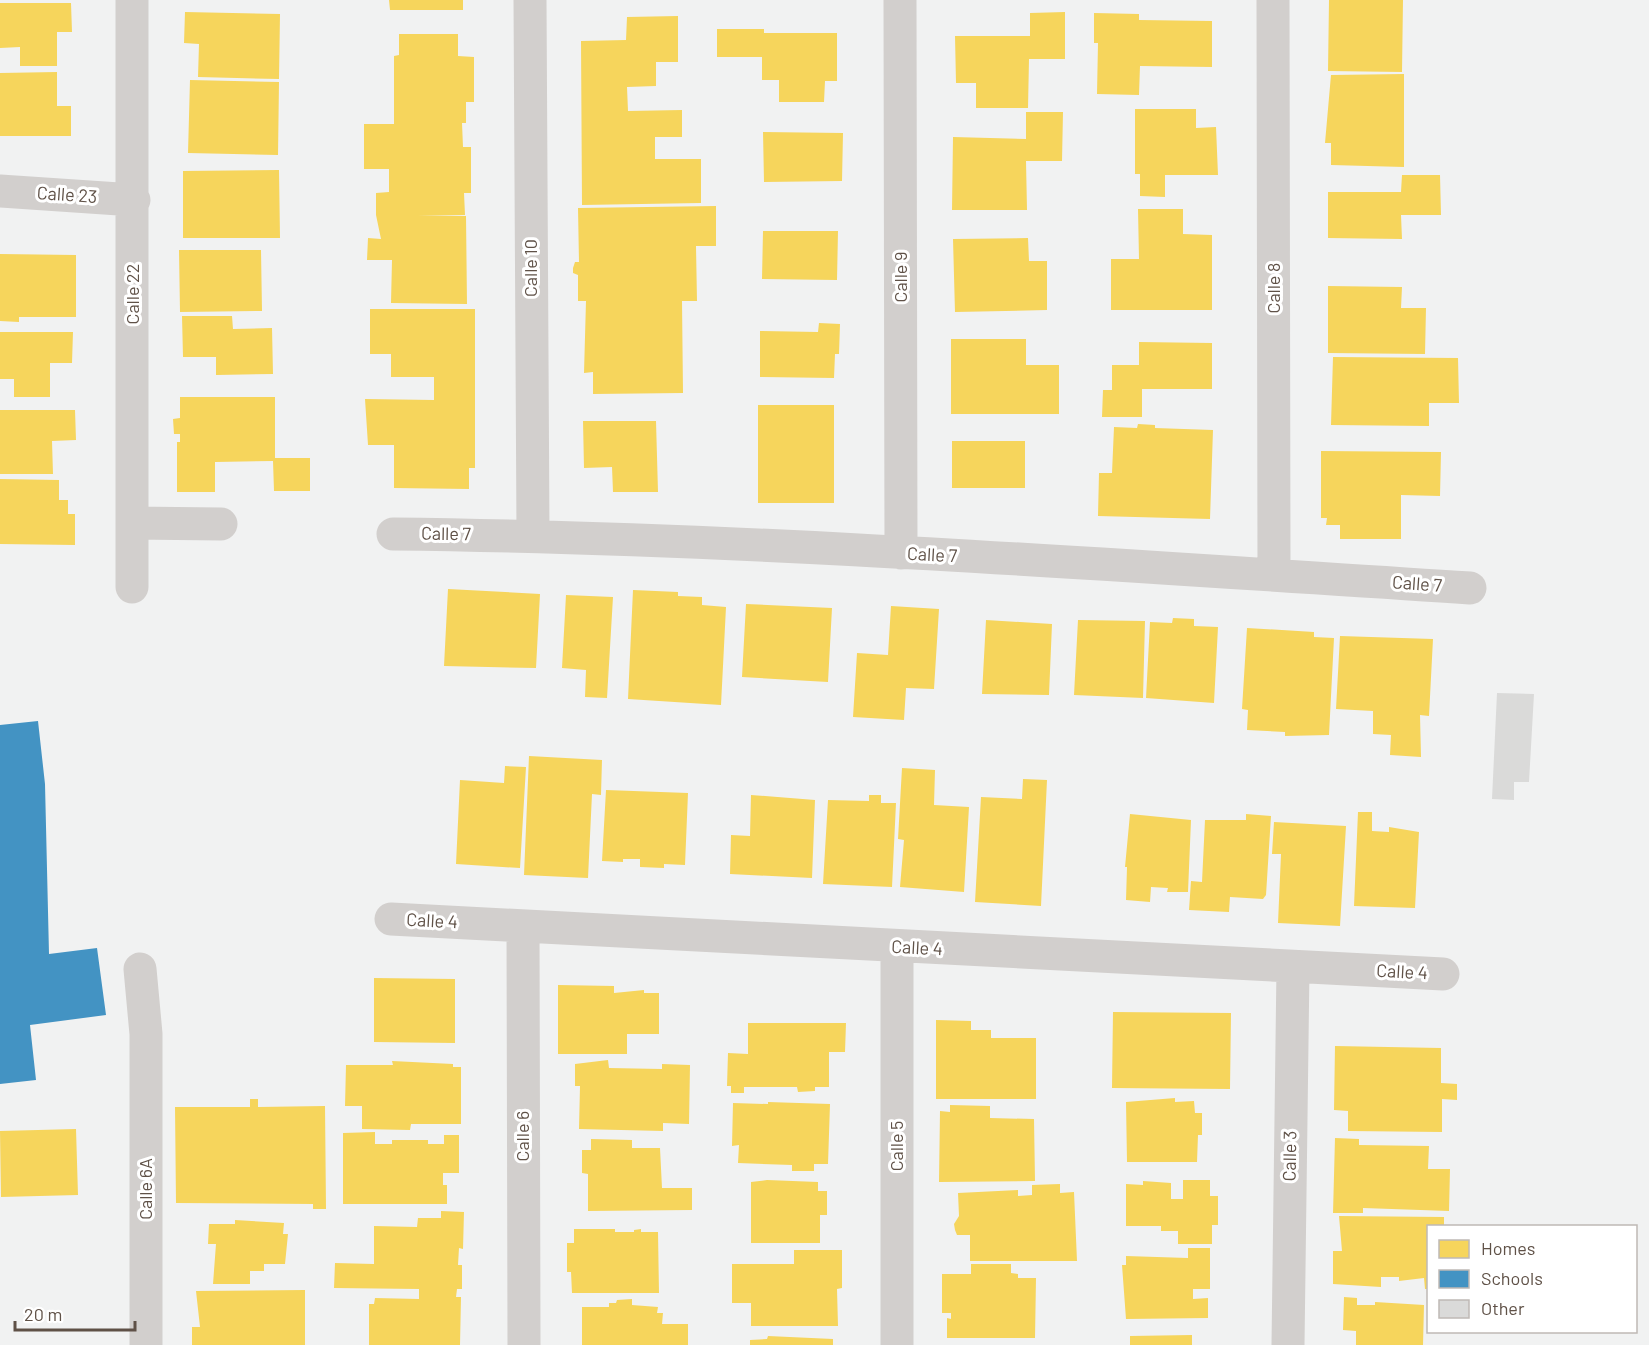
<svg xmlns="http://www.w3.org/2000/svg" width="1649" height="1345" viewBox="0 0 1649 1345" font-family="Barlow,sans-serif">
	<rect width="100%" height="100%" fill="#f1f2f2"/>
	<path fill="#f6d55c" d="M389,0H463V10H390Z
		M1329,0H1403L1402,72L1328,71Z
		M0,3H71L72,32H57V66H20V47L0,48Z
		M185,12L280,14L279,79L198,77L199,44L184,43Z
		M1065,12V59H1029L1028,108H976V83H956L955,36H1030V13Z
		M1094,13L1139,14V20L1212,21V67L1140,66L1139,95L1097,94L1098,43H1094Z
		M678,16V62H656V86L627,87L628,111L682,110V137H655V159H701V203L582,205L581,41L626,40L627,17Z
		M717,29H764V33H837V81H825L824,102H779V80H762V57H717Z
		M399,34H458V56L474,57V102H466V123H462L463,147H471V193H464L465,215H418L466,216L467,304L391,303L392,260H367L368,238L381,239L376,215V193L389,192V169H364V124H394V56L399,55Z
		M57,72V106H71V136H0V73Z
		M1404,74V167L1331,165V143H1325L1331,75Z
		M190,80L279,82L278,155L188,153Z
		M1135,109H1196V128L1216,127L1218,175H1165V197L1140,196V174H1135Z
		M1026,112H1063L1062,161H1026L1027,210H952L953,137L1026,139Z
		M763,132L843,133L842,181L764,182Z
		M279,170L280,238H183V171Z
		M1402,175H1440L1441,215H1401L1402,239L1328,238V192H1401Z
		M716,206V246H696L697,301H682L683,393L593,394V372L584,373L586,301H578V275L573,273V268L575,262H579L578,208Z
		M1138,209H1183V234L1212,235V310H1111V259H1139Z
		M763,231H838L837,280L762,279Z
		M1028,238L1029,261H1047V310L955,312L953,239Z
		M179,250H261L262,311L180,312Z
		M0,254L76,255V317H19V322L0,321Z
		M1328,286L1402,287L1401,308H1426L1425,354L1328,353Z
		M370,309H475V468H469V489L394,488V445H368L365,399L434,400V377H391V354H370Z
		M182,316H232L233,329L272,328L273,374L216,375V357H183Z
		M819,323L840,324L839,354H835L834,378L760,377V331L818,332Z
		M0,332H73L72,363H50V397H14V379H0Z
		M951,339H1026V365H1059V414H951Z
		M1139,342L1212,343V389H1142V417H1102L1103,390H1112V365H1139Z
		M1333,357L1458,358L1459,403H1429V426L1331,425Z
		M180,397H275V458H310V491H274L273,461L215,462V492H177V442H180V434H174L173,419L180,418Z
		M758,405H834V503H758Z
		M0,410H75L76,440L52,441L53,474H0Z
		M583,421H656L658,492H613L612,467L584,468Z
		M1138,424L1155,425V428L1213,430L1210,519L1098,516L1099,473H1112L1114,427L1137,428Z
		M952,441H1025V488H952Z
		M1321,451L1441,452L1440,496L1401,495V539H1340V525H1326L1327,518H1321Z
		M0,479L59,480V500H68V514H75V545L0,544Z
		M448,589L540,594L536,668L444,666Z
		M633,590L678,592V596L702,597V605L726,607L721,705L628,699Z
		M566,595L613,597L607,698L585,697L586,670L562,668Z
		M746,604L832,608L828,682L742,677Z
		M891,606L939,609L934,689L906,688L904,720L853,717L857,653L888,655Z
		M1173,618L1194,619V626L1218,627L1214,703L1146,698L1150,622L1172,623Z
		M986,620L1052,624L1049,695L982,694Z
		M1078,620L1145,621L1143,698L1074,695Z
		M1247,628L1314,632V637L1334,638L1329,735L1285,736V732L1247,730L1248,710L1242,709Z
		M1340,636L1433,639L1429,716L1420,715L1421,757L1390,755L1391,735L1373,734V711L1336,709Z
		M529,756L602,760L601,795L592,794L588,878L524,875Z
		M505,766L526,767L520,868L456,864L460,780L504,783Z
		M902,768L935,770L934,805L969,807L964,892L900,887L904,840L898,839Z
		M1023,779L1047,780L1041,906L975,902L981,797L1022,799Z
		M606,790L688,793L685,865L664,864V868L640,867V859H623V862L602,861Z
		M751,795L815,800L812,878L730,874L731,835L750,836Z
		M869,795H881V803H896L892,887L823,884L828,800L869,801Z
		M1358,812H1372V831L1389,832V827L1419,832L1415,908L1354,906Z
		M1130,814L1191,820L1188,892H1167L1168,888L1151,887L1150,902L1126,900L1127,867H1125Z
		M1246,814L1271,816L1266,895L1263,899L1230,897L1229,912L1189,910L1191,881L1202,882L1205,820H1246Z
		M1274,822L1346,826L1340,926L1278,923L1281,854H1272Z
		M374,978L455,979V1043L374,1042Z
		M558,985L614,986V993L644,990V993H659V1034H627V1054H558Z
		M1113,1012L1231,1013L1230,1089L1112,1088Z
		M936,1020L971,1021V1030H991V1038H1036V1099H936Z
		M748,1023H846L845,1052H829V1087H815V1091L798,1092L797,1087H744V1093H731V1086H727L728,1053L748,1054Z
		M1335,1046L1441,1048V1083L1457,1084V1100L1442,1099V1132L1348,1131V1111L1334,1110Z
		M608,1060L609,1068L662,1069V1064L690,1065L689,1124L663,1123V1131L579,1129L580,1086H575V1064Z
		M392,1061L453,1064V1067H461V1124H411L410,1130L362,1129V1106H345L346,1065H393Z
		M1175,1098V1102L1194,1101L1195,1113H1202V1135H1198L1197,1162H1127L1126,1102Z
		M250,1099H258V1107L325,1106L326,1209H313V1204L176,1203L175,1107H250Z
		M768,1102L830,1104L828,1164H814V1171H792V1165L738,1163L739,1145L732,1146L733,1103L768,1104Z
		M950,1105L990,1106V1118L1034,1119L1035,1181L939,1182L940,1111L950,1112Z
		M76,1129L78,1195L1,1197L0,1131Z
		M375,1132V1144H392V1140H428V1144H444V1135H459V1173H443V1185H447V1204H343V1133Z
		M1335,1138L1359,1139V1145L1429,1146L1428,1169H1450L1449,1211L1363,1208V1213H1333Z
		M591,1139L632,1140V1148H660L662,1188H692V1210L588,1211V1174L582,1173V1150H591Z
		M767,1180L818,1182V1191H827V1215H820V1243H751V1182Z
		M1183,1180H1210V1196H1218V1225H1212V1244H1178V1231H1161V1226H1126V1184L1143,1185V1181L1171,1183V1199H1183Z
		M1060,1184V1193L1074,1192L1077,1261H970V1235H957L955,1230L954,1224L959,1216L958,1193L1018,1190V1196L1032,1195V1185Z
		M441,1211L464,1212L463,1249L459,1248L458,1265H462V1289H457L456,1297H461L460,1345H369V1304H374L375,1298L419,1299V1289L334,1288L335,1263L374,1264V1226L417,1227L418,1218H441Z
		M1339,1216L1444,1217V1226L1428,1227V1289H1425L1424,1278L1399,1281V1277H1381V1287L1333,1284V1251H1342Z
		M235,1220L284,1223L283,1234H288L285,1264H264V1271H250V1284H213L216,1244H208L209,1224H235Z
		M574,1229H615V1232H634V1230L641,1229V1232H658L659,1293H572L571,1272H567V1243H574Z
		M1188,1248H1210V1289H1193V1299L1208,1298V1318L1126,1319L1122,1265H1126V1256L1188,1258Z
		M794,1250H842V1288L837,1289L838,1326H751V1303H732V1264H794Z
		M971,1264H1011V1273L1018,1274V1278H1036L1035,1338H947V1318L951,1319V1313H942V1274H971Z
		M305,1290V1345H192V1327H200L196,1291Z
		M1344,1297L1357,1298V1305H1375V1302L1424,1305L1423,1345H1356V1331L1343,1330Z
		M632,1299V1305L658,1307L657,1313H663L662,1324H688V1345H582V1307H609V1303H616L617,1300Z
		M1192,1335V1345H1130V1336Z
		M768,1336L833,1339V1345H750V1340L767,1339Z"/>
	<path fill="#4393c3" d="M38,721L45,784L49,954L97,948L106,1015L30,1025L36,1080L0,1084V725Z"/>
	<path fill="#dadad9" d="M1497,693L1534,694L1529,782H1514V800L1492,799Z"/>
	<g fill="none" stroke-linecap="round" stroke-linejoin="round">
		<path stroke="#d2cfcd" stroke-width="33" d="M530,0L533,535
			M900,0L901,553
			M1273,0L1274,575
			M0,191L134,200
			M132,523L221,524
			M393,534C752,538 1112,565 1470,588
			M132,587V0
			M391,919L1443,974
			M523,927L524,1345
			M897,947V1345
			M140,969L146,1034V1345
			M1288,1345L1293,967"/>
	</g>
	<g text-anchor="middle" stroke-width="6" stroke-linejoin="round" paint-order="stroke">
		<g font-size="18" fill="#5f5147" stroke="#fff">
			<text transform="translate(67 195) rotate(4)" y="6">Calle 23</text>
			<text transform="translate(531 268) rotate(-90)" y="6">Calle 10</text>
			<text transform="translate(901 277) rotate(-90)" y="6">Calle 9</text>
			<text transform="translate(1274 288) rotate(-90)" y="6">Calle 8</text>
			<text transform="translate(133 294) rotate(-90)" y="6">Calle 22</text>
			<text transform="translate(446 534) rotate(1)" y="6">Calle 7</text>
			<text transform="translate(932 555) rotate(3)" y="6">Calle 7</text>
			<text transform="translate(1417 584) rotate(4)" y="6">Calle 7</text>
			<text transform="translate(432 921) rotate(3)" y="6">Calle 4</text>
			<text transform="translate(917 948) rotate(3)" y="6">Calle 4</text>
			<text transform="translate(1402 972) rotate(3)" y="6">Calle 4</text>
			<text transform="translate(523 1136) rotate(-90)" y="6">Calle 6</text>
			<text transform="translate(897 1146) rotate(-90)" y="6">Calle 5</text>
			<text transform="translate(1290 1156) rotate(-89)" y="6">Calle 3</text>
			<text transform="translate(146 1189) rotate(-90)" y="6">Calle 6A</text>
		</g>
	</g>
	<rect x="1427" y="1225" width="210" height="108" fill="#ffffff" stroke="#bfb9b5" stroke-width="1.5"/>
	<rect x="1439" y="1240" width="30" height="18" fill="#f6d55c" stroke="#bfb9b5" stroke-width="1.5"/>
	<text x="1481" y="1255" font-size="18" fill="#5f5147">Homes</text>
	<rect x="1439" y="1270" width="30" height="18" fill="#4393c3" stroke="#bfb9b5" stroke-width="1.5"/>
	<text x="1481" y="1285" font-size="18" fill="#5f5147">Schools</text>
	<rect x="1439" y="1300" width="30" height="18" fill="#dadad9" stroke="#bfb9b5" stroke-width="1.5"/>
	<text x="1481" y="1315" font-size="18" fill="#5f5147">Other</text>
	<path d="M15 1321v9h120v-9" fill="none" stroke="#5f5147" stroke-width="3"/>
	<text x="24" y="1321" font-size="18" fill="#5f5147" stroke="#ffffff" stroke-width="4.5" paint-order="stroke">20 m</text>
</svg>
